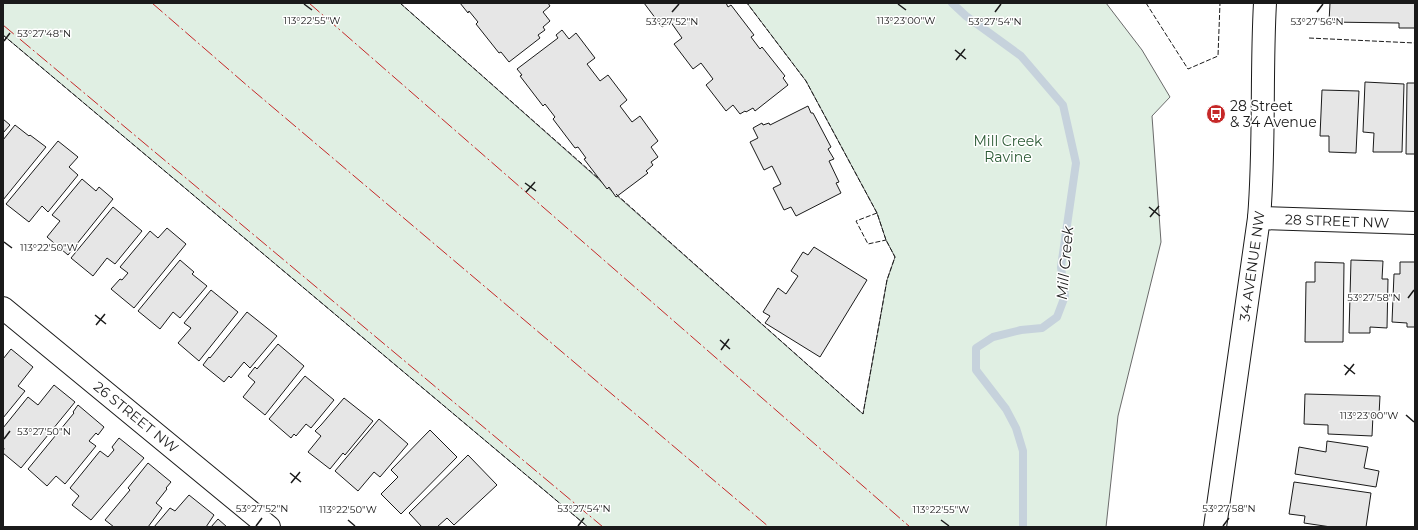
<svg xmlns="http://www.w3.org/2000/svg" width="1418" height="530" viewBox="0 0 1418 530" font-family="Montserrat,sans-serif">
	<rect width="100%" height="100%" fill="#fff"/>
	<path fill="#e0efe3" stroke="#6a6a6a" d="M5,3H400L863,414L887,280L895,257L886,240L877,213L806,81L747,3H1106L1142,50L1170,97L1152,116L1161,242L1118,416L1106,527H588L3,35V5Z"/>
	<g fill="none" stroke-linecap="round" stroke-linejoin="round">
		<path stroke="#c6d2dc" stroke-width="8" d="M952,3L966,16L1021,56L1063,105L1076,163L1061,267L1065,296L1057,317L1042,328L1021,330L993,337L976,348V370L1006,409L1016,428L1023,451V527"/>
	</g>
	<path fill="#e6e6e6" stroke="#1a1a1a" d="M460,3H548L550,6L543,12L550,21L543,27L545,30L538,35L540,38L509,62L501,52L499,53L476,24L478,22L469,11L468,13Z
		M644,3H726L728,7L731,5L754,35L751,37L760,49L762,47L785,76L783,78L788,85L755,111L753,108L746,112L745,111L740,114L733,105L726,111L706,85L713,79L701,63L693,69L674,44L682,38L670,21L662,27Z
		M1330,3H1415V28H1399V23L1329,22Z
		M562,30L569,39L576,33L595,58L587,64L600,81L608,75L627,100L620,106L632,122L640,116L658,141L651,147L658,157L651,162L653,165L646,171L648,173L616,197L609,187L607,189L584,159L586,158L578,147L575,148L553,119L555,117L545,104L543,106L520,76L522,75L517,69L558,38L556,35Z
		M1365,82L1404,84L1402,152H1373L1374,133L1363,132Z
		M1407,83H1415V154H1406Z
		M1322,90L1359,91L1356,153L1329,152V136H1320Z
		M808,106L811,113H813L831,147L828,149L834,159L829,161L839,182L836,183L841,193L796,216L791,207L784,210L773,188L781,184L772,166L764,170L750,142L758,138L753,128L762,123L763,125L769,123L770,125Z
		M3,119L10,125L3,133Z
		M15,125L29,136L30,135L46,147L3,200V140Z
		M58,141L78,157L69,167L78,175L48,212L42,206L29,222L6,204Z
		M82,179L96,191L99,187L113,199L68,255L47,237L60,221L52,215Z
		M113,207L142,231L115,264L107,258L93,276L71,258Z
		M167,228L186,244L134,308L111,289L120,279L122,280L128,273L120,267L150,231L158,238Z
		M814,247L867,280L820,357L765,323L770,316L763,312L778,288L786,294L798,276L791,271L803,252L808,255Z
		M180,260L194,272L192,274L207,286L180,318L173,312L160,329L138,311Z
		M1351,260L1383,261L1382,279H1388L1387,328L1370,327V333H1349Z
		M1315,262L1344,263L1343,342H1305L1306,282H1315Z
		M1400,262H1415V327H1407V323L1392,322L1394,274H1400Z
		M211,290L238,312L199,361L178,343L191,328L184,323Z
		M247,312L277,336L250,368L244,362L231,378L229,376L224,382L203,365L209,357L210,358Z
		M278,344L304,366L265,415L243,397L255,382L248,376L255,367L257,369Z
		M11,349L33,367L18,386L25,391L3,418V359Z
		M305,376L334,400L311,428L306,424L296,436L294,434L291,438L269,419Z
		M54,385L75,402L21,468L3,453L4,448L3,447V428L28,397L38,405Z
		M1305,394L1380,396L1379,415H1373L1372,436L1328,434V425L1304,424Z
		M344,398L373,421L345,455L343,453L330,469L308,452L321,436L315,431L321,425Z
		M78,405L104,427L98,435L96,433L89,441L96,446L65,484L56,476L47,486L28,469L74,413L73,412Z
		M379,419L408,444L380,477L374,472L358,491L335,471Z
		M430,430L457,457L401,514L381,494L398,477L391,470Z
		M119,438L144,458L91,520L72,505L79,496L70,488L100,451L108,457L114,450L112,447Z
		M1327,441L1368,447L1364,468L1379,471L1376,487L1295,474L1299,447L1326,452Z
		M468,455L497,485L454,525L447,518L437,527H422L409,513Z
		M148,463L171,482L166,488L167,489L156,503L162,508L148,527H114L105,520L130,490L128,488Z
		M1294,482L1371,493L1366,527H1331L1304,523L1305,516L1289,514Z
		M189,495L214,515L206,527H154L170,508L175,511Z
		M218,519L227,527H211Z"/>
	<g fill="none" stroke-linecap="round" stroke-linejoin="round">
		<defs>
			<path id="street" d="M1259,218L1415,223
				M3,308L269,527"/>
			<path id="secondary" d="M1215,527L1259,218C1265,146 1261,74 1265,3"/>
		</defs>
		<use href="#street" stroke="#1a1a1a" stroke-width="24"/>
		<use href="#secondary" stroke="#1a1a1a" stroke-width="24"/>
		<use href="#street" stroke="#fff" stroke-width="22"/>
		<use href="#secondary" stroke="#fff" stroke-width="22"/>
		<path stroke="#1a1a1a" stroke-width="1" stroke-dasharray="5 2" stroke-linecap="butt" d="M400,3L598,178
			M1146,3L1188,69L1218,56L1220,3
			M3,35L588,527
			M1309,38L1415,43
			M616,194L863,414L887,280L895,257L886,240L877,213L806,81L747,3
			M877,213L856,221L868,244L886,240"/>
		<path stroke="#c62828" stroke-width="1" stroke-dasharray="14 3 2 3" stroke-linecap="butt" d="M152,3L250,88L769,527
			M309,3L910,527
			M3,25L603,527"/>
	</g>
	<path fill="none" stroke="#1a1a1a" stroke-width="1.5" d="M304,4L312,10M898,4L906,10M672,12L679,4M995,12L1001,4M1317,12L1323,4M4,41L10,33M955,50L966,59M956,60L965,49M525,183L536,191M526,192L535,182M1149,207L1160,216M1150,217L1159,206M4,242L12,248M1408,298L1414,290M95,315L106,324M96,325L105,314M720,340L730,349M721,350L729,339M1344,365L1355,374M1345,375L1354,364M1406,415L1414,422M4,439L10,431M290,473L301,482M291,483L300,472M348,520L355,526M941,520L949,526M256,526L262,518M578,526L584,518M1223,526L1229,518"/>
	<defs>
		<symbol id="bus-disc" viewBox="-11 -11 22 22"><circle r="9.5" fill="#c62828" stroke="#fff"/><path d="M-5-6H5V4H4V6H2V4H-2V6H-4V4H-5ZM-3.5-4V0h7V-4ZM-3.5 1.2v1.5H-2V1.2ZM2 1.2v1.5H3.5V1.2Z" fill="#fff"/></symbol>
	</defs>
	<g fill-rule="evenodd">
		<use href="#bus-disc" x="1205" y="103" width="22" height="22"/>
	</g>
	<g text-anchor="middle" stroke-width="3" stroke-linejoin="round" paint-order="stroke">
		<g font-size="14" fill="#1a1a1a" stroke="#fff" text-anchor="start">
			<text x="1230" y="111">28 Street<tspan x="1230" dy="16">&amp; 34 Avenue</tspan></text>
		</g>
		<g font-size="14" fill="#2b5a34" stroke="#fff">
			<text x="1008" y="146">Mill Creek<tspan x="1008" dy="16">Ravine</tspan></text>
		</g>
		<g font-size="14" fill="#1a1a1a" stroke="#fff">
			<text transform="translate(1337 221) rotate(2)" y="5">28 STREET NW</text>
			<text transform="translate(1252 266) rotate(-82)" y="5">34 AVENUE NW</text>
			<text transform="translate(136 417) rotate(39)" y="5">26 STREET NW</text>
		</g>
		<g font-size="15" font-style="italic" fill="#1a1a1a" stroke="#fff">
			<text transform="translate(1065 263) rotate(-85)" y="5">Mill Creek</text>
		</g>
	</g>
	<g font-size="10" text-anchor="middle" fill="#1a1a1a" stroke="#fff" stroke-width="3" stroke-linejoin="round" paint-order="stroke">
		<text x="312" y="24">113°22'55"W</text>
		<text x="906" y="24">113°23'00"W</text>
		<text x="672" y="25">53°27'52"N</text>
		<text x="995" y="25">53°27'54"N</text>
		<text x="1317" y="25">53°27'56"N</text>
		<text x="44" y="37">53°27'48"N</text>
		<text x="49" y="251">113°22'50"W</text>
		<text x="1374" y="301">53°27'58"N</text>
		<text x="1369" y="419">113°23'00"W</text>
		<text x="44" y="435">53°27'50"N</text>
		<text x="262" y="512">53°27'52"N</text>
		<text x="584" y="512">53°27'54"N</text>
		<text x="1229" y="512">53°27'58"N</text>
		<text x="348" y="513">113°22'50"W</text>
		<text x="941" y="513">113°22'55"W</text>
	</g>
	<rect width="1418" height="530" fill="none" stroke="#1a1a1a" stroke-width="8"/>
</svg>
